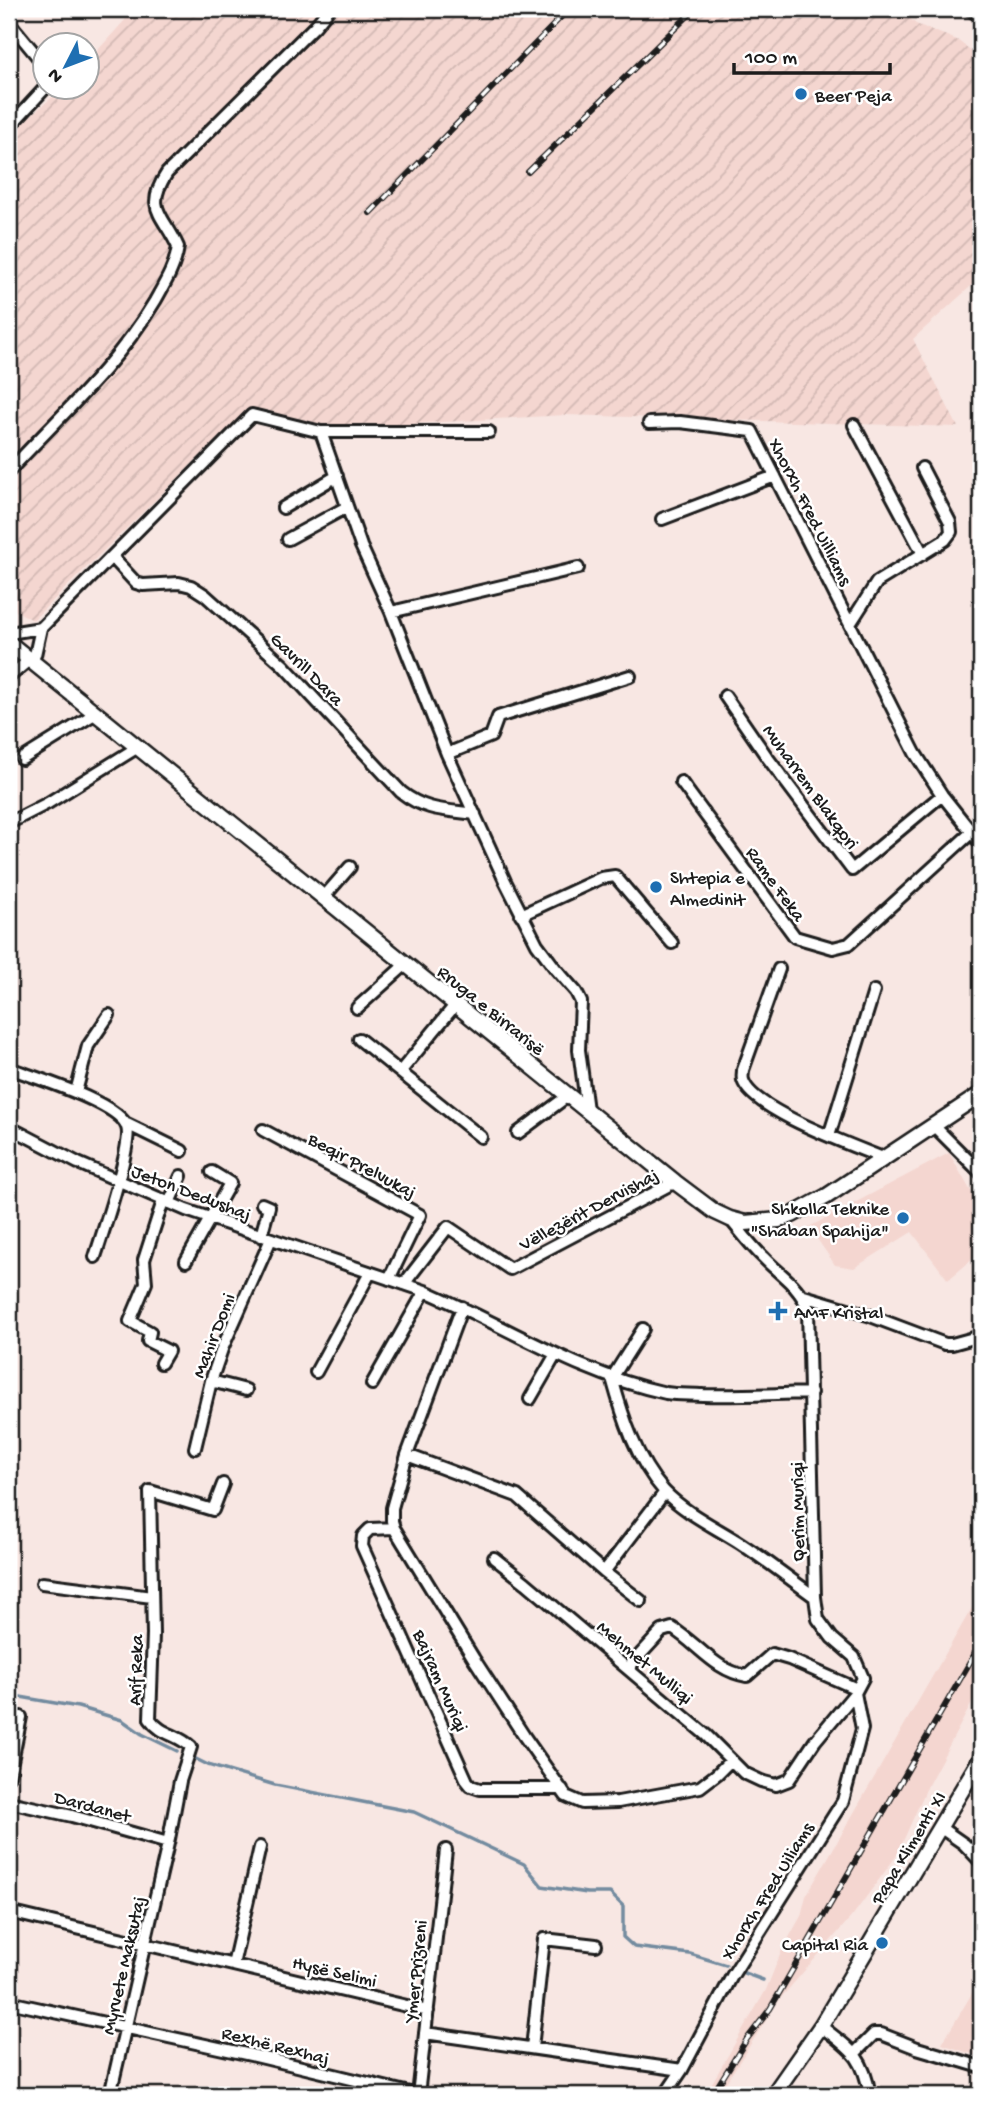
<svg xmlns="http://www.w3.org/2000/svg" width="990" height="2104" viewBox="0 0 990 2104" font-family="'Gochi Hand',sans-serif">
	<defs>
		<pattern id="industrial-furrows" width="10" height="10" patternUnits="userSpaceOnUse" patternTransform="scale(1.75)"><rect width="10" height="10" fill="#f4d6d0"/><path d="M-1 1l2-2M0 10L10 0M9 11l2-2" fill="none" stroke="#d1b7b2"/></pattern>
	</defs>
	<rect width="100%" height="100%" fill="#f8e7e3"/>
	<filter id="ink" filterUnits="userSpaceOnUse"><feTurbulence type="fractalNoise" baseFrequency=".0143" numOctaves="2"/><feDisplacementMap in="SourceGraphic" scale="14" xChannelSelector="R" yChannelSelector="G"/><feConvolveMatrix kernelMatrix="1 2 1 2 8 2 1 2 1" color-interpolation-filters="sRGB"/></filter>
	<g filter="url(#ink)">
		<path fill="#f4d6d0" d="M949,1153L981,1209V1252L948,1280L912,1232L854,1268L835,1265L809,1227Z
			M981,1592V1686L928,1785L897,1855L853,1915L779,2000L718,2095H705L766,1990L782,1950L801,1916L806,1896Z
			M981,1978V2057L942,2044Z"/>
		<path fill="url(#industrial-furrows)" d="M135,9H336V14L340,9H899L916,24L957,40L981,58V277L913,339L958,427L565,415L336,428L248,409L33,620L9,607V134L63,88H88V61Z"/>
		<g fill="none" stroke-linecap="round" stroke-linejoin="round">
			<path stroke="#738b9f" stroke-width="3.5" d="M9,1695L78,1707L122,1720L142,1734L177,1751
				M194,1758L208,1765L275,1785L414,1812L524,1864L542,1886L587,1893H610L623,1906V1937L634,1947L690,1954L726,1965
				M744,1973L763,1980"/>
			<defs>
				<path id="minor" d="M9,22L46,67
					M9,127L46,87
					M649,423L680,422L752,431L915,753L942,795L981,844
					M854,425L923,554
					M321,432H489
					M9,471C60,416 117,365 155,301C165,283 175,267 178,247C164,215 143,209 167,173L315,26L329,9
					M283,508L337,476
					M662,519L775,476
					M288,539L347,507
					M112,557L136,583L143,585L179,583L191,586L205,595L283,665L401,792C425,811 445,810 475,814
					M391,612L578,568
					M850,624L877,582L945,540L951,532L950,522L922,468
					M9,633L41,628
					M9,677L35,655L41,628L252,415L321,432L361,546L391,612L447,754L505,881L537,944L555,968L576,992L581,1002L579,1050L587,1110
					M725,696L767,757L852,870L942,795
					M447,754L491,736L498,717L630,676
					M22,759L96,713
					M681,782L795,937L833,948L849,944L972,832
					M9,823L48,803L138,747
					M323,898L350,867
					M521,915L601,878L615,876L672,943
					M779,969L743,1070C743,1073 742,1077 743,1080C751,1110 857,1147 885,1159
					M357,1008L406,964
					M359,1039L481,1137
					M9,1068C33,1077 120,1103 127,1127C133,1143 102,1235 95,1257
					M400,1072L456,1004
					M76,1092L88,1046L109,1015
					M127,1124L182,1151
					M934,1126L981,1173
					M9,1127L78,1163L186,1210L425,1291C505,1325 580,1375 666,1393C678,1395 691,1394 703,1395C739,1396 775,1394 811,1393
					M263,1130L420,1215L389,1279
					M518,1133L569,1095
					M829,1136L874,991
					M169,1203L181,1176
					M261,1236L269,1207L262,1204
					M186,1261L230,1183L212,1172
					M404,1284L448,1227L510,1269L675,1182
					M804,1296L868,1315L945,1344H952L981,1336
					M462,1307L407,1455L392,1508V1521L394,1528L474,1659L524,1736L566,1796L582,1803L618,1802L700,1787L717,1774L731,1760
					M643,1329L612,1378C623,1418 636,1459 664,1491C685,1513 715,1527 740,1543C766,1560 790,1579 815,1597
					M161,1363L168,1351L148,1341L150,1332L130,1321L146,1283L144,1260L163,1201
					M316,1372L370,1273
					M211,1381L246,1390
					M372,1384L425,1291
					M530,1399L556,1354
					M195,1448L211,1381L222,1349L271,1239
					M407,1455L517,1496L604,1572
					M394,1528L370,1529L363,1536L362,1546L467,1781L471,1786L480,1789H562
					M494,1558L526,1583L706,1735L744,1773L761,1781L776,1785L789,1780L815,1741L855,1693L863,1678L854,1657L832,1638L818,1619L815,1597L808,1309C800,1286 780,1275 764,1258C751,1246 741,1232 730,1219
					M42,1583L152,1597
					M641,1601L604,1572L665,1492
					M628,1668L662,1631L672,1628C698,1644 715,1671 747,1676L772,1654L789,1659L857,1689
					M9,1776L21,1717
					M9,1802L72,1816L168,1843
					M941,1828L964,1844L981,1862
					M9,1912L428,2011
					M233,1965L260,1847
					M9,2002L260,2057L418,2095
					M821,2026C851,2050 863,2055 870,2095
					M425,2033L682,2070
					M532,2048L544,1939L596,1945
					M855,2053L874,2034H881L917,2048L981,2067
					M110,2095L169,1839L180,1781L191,1747C178,1734 161,1735 150,1719L153,1634L150,1491L213,1510L223,1484
					M418,2095L446,1850
					M665,2095L682,2070L732,1976L843,1801L862,1729L855,1693"/>
				<path id="tertiary" d="M9,643L675,1182L715,1212L730,1219L745,1223L779,1220L792,1215L827,1196L981,1094
					M773,2095L821,2026L981,1758"/>
			</defs>
			<use href="#minor" stroke="#1c1c1c" stroke-width="16"/>
			<use href="#tertiary" stroke="#1c1c1c" stroke-width="19"/>
			<use href="#minor" stroke="#fff" stroke-width="10"/>
			<use href="#tertiary" stroke="#fff" stroke-width="14"/>
			<defs>
				<path id="rail" d="M961,9L981,23
					M528,172L695,9
					M370,213L569,9
					M712,2095L747,2039L770,2009L981,1643"/>
			</defs>
			<use href="#rail" stroke="#1c1c1c" stroke-width="6"/>
			<use href="#rail" stroke="#fff" stroke-width="3.5" stroke-dasharray="10" stroke-linecap="butt"/>
		</g>
	</g>
	<g fill="#1f6fb2" stroke="#fff" stroke-width="2.5">
		<circle cx="801" cy="94" r="7"/>
		<circle cx="656" cy="887" r="7"/>
		<circle cx="903" cy="1218" r="7"/>
		<path d="M774.5 1300.5h7v7h7v7h-7v7h-7v-7h-7v-7h7z"/>
		<circle cx="882" cy="1943" r="7"/>
	</g>
	<g text-anchor="middle" stroke-width="5" stroke-linejoin="round" paint-order="stroke">
		<g font-size="19" fill="#1c1c1c" stroke="#fff" text-anchor="start">
			<text x="815" y="101">Beer Peja</text>
			<text x="670" y="883">Shtepia e<tspan x="670" dy="22">Almedinit</tspan></text>
			<text x="889" y="1214" text-anchor="end">Shkolla Teknike<tspan x="889" dy="22">"Shaban Spahija"</tspan></text>
			<text x="794" y="1318">AMF Kristal</text>
			<text x="868" y="1950" text-anchor="end">Capital Ria</text>
		</g>
		<g font-size="19" fill="#1c1c1c" stroke="#fff">
			<text transform="translate(812 511) rotate(63)" y="7">Xhorxh Fred Uilliams</text>
			<text transform="translate(308 668) rotate(45)" y="7">Gavrill Dara</text>
			<text transform="translate(812 786) rotate(54)" y="7">Muharrem Blakqori</text>
			<text transform="translate(777 883) rotate(54)" y="7">Rame Feka</text>
			<text transform="translate(492 1009) rotate(39)" y="7">Rruga e Birrarisë</text>
			<text transform="translate(363 1164) rotate(28)" y="7">Beqir Prelvukaj</text>
			<text transform="translate(192 1191) rotate(21)" y="7">Jeton Dedushaj</text>
			<text transform="translate(588 1208) rotate(-28)" y="7">Vëllezërit Dervishaj</text>
			<text transform="translate(212 1335) rotate(-69)" y="7">Mahir Domi</text>
			<text transform="translate(796 1512) rotate(-91)" y="7">Qerim Muriqi</text>
			<text transform="translate(646 1661) rotate(40)" y="7">Mehmet Mulliqi</text>
			<text transform="translate(134 1670) rotate(-88)" y="7">Arif Reka</text>
			<text transform="translate(442 1680) rotate(66)" y="7">Bajram Muriqi</text>
			<text transform="translate(93 1805) rotate(15)" y="7">Dardanet</text>
			<text transform="translate(907 1847) rotate(-59)" y="7">Papa Klimenti XI</text>
			<text transform="translate(766 1890) rotate(-58)" y="7">Xhorxh Fred Uiliams</text>
			<text transform="translate(122 1965) rotate(-77)" y="7">Myrvete Maksutaj</text>
			<text transform="translate(335 1970) rotate(13)" y="7">Hysë Selimi</text>
			<text transform="translate(414 1971) rotate(-84)" y="7">Ymer Prizreni</text>
			<text transform="translate(276 2044) rotate(14)" y="7">Rexhë Rexhaj</text>
		</g>
	</g>
	<rect width="990" height="2104" fill="none" stroke="#fff" stroke-width="35"/>
	<rect x="18" y="18" width="955" height="2069" fill="none" stroke="#1c1c1c" stroke-width="2.5" filter="url(#ink)"/>
	<g transform="translate(66 66) rotate(228)"><circle r="33" fill="#ffffff" stroke="#a4a4a4" stroke-width="2"/>
	<path d="M0-5L12 26L0 18L-12 26Z" fill="#1f6fb2"/>
	<text y="-10" font-size="19" font-weight="bold" text-anchor="middle" fill="#1c1c1c">N</text>
	</g>
	<path d="M734 63v10h156v-10" fill="none" stroke="#1c1c1c" stroke-width="3.5"/>
	<text x="745" y="63" font-size="21" fill="#1c1c1c" stroke="#ffffff" stroke-width="5" paint-order="stroke">100 m</text>
</svg>
